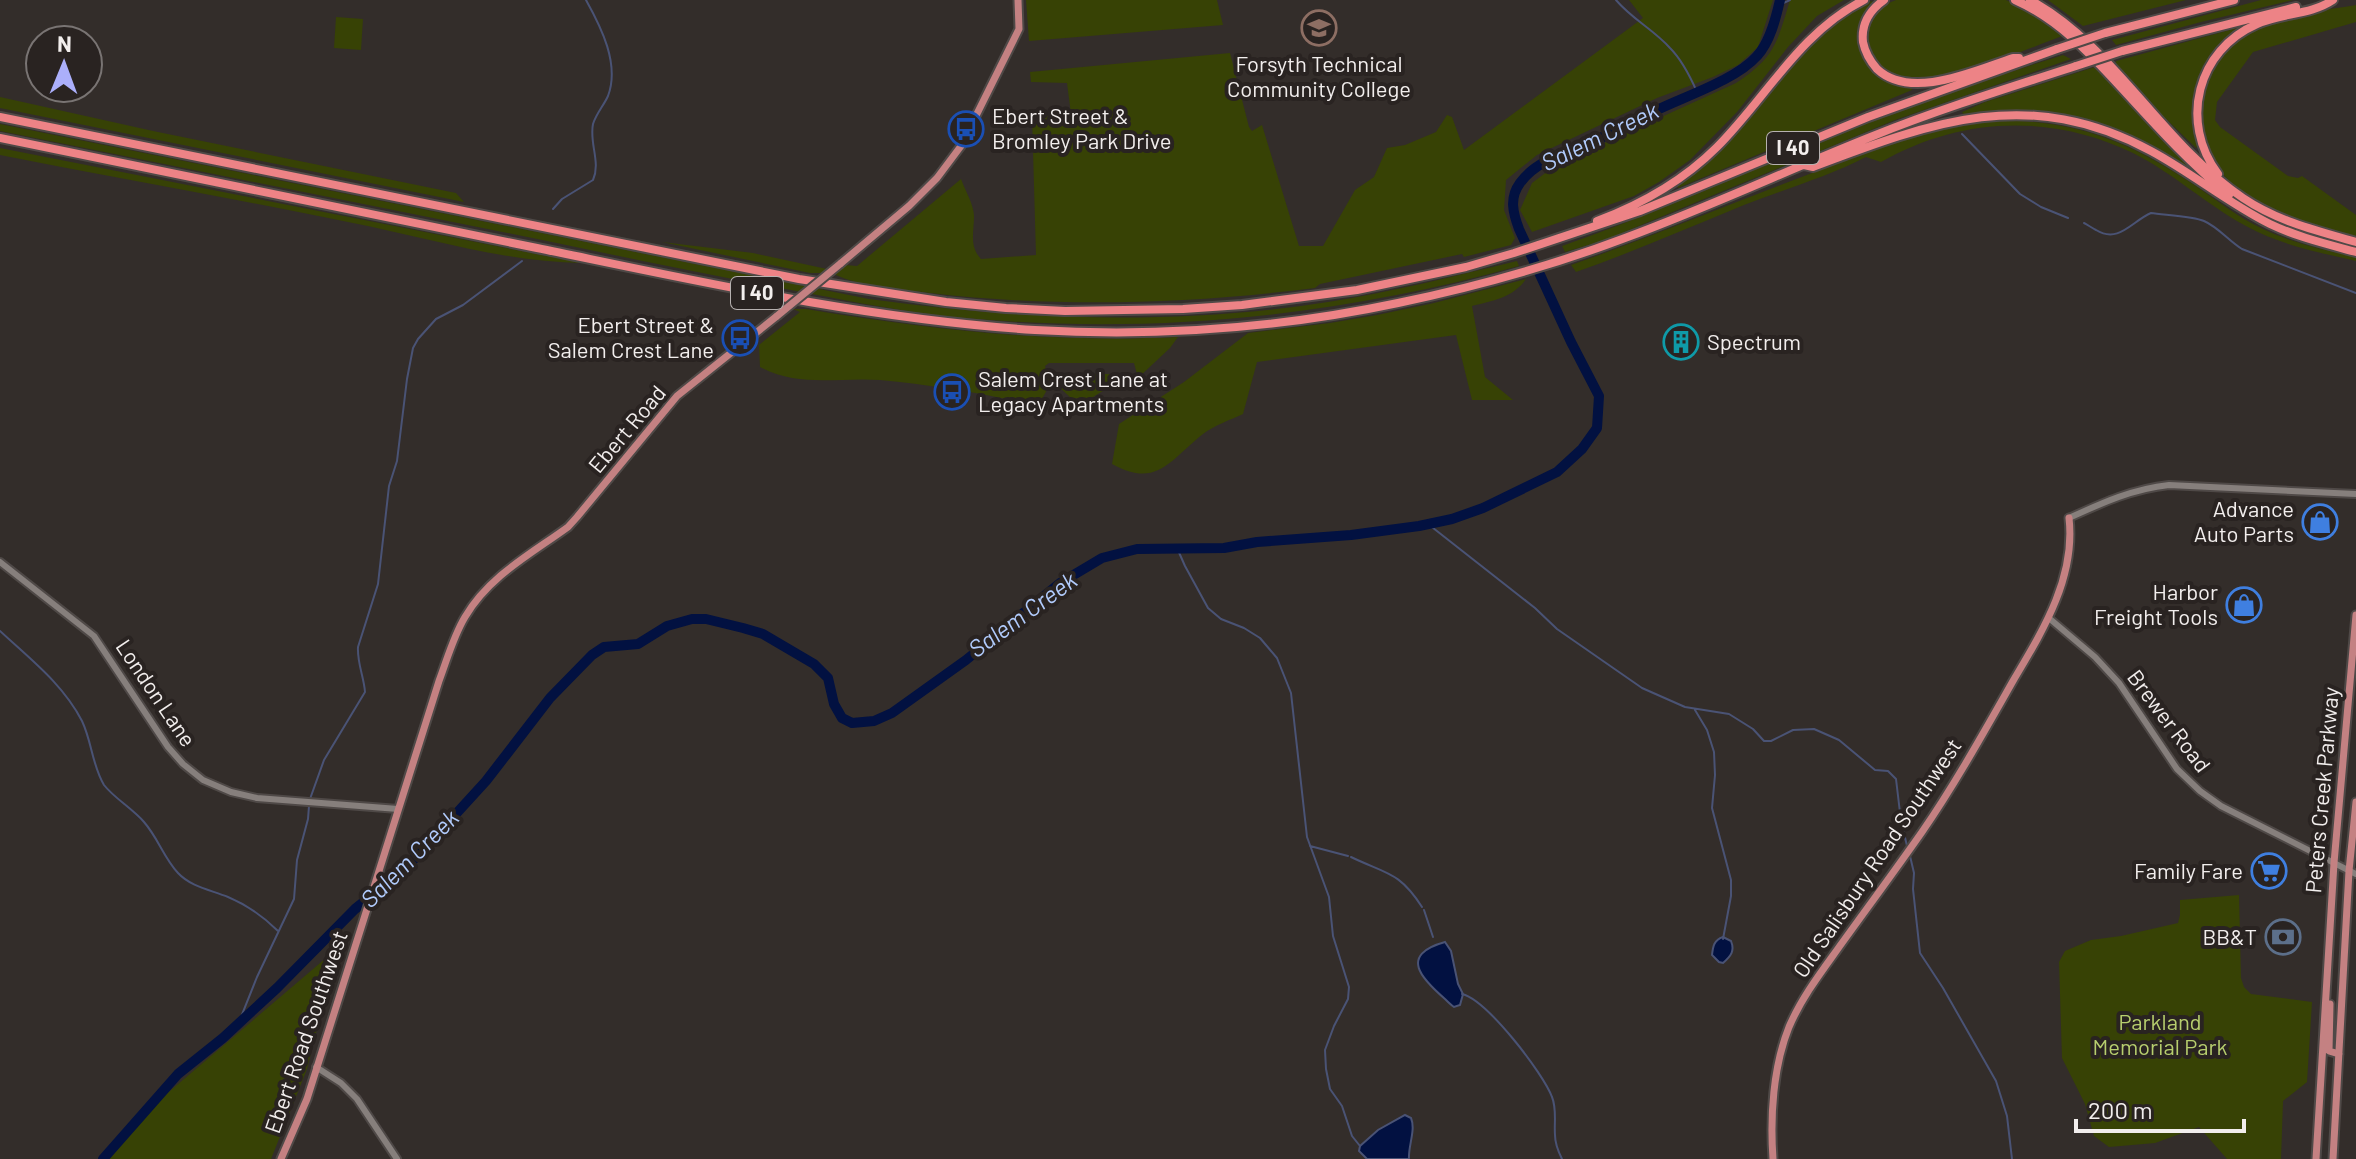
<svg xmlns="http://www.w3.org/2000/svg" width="2356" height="1159" viewBox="0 0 2356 1159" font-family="Barlow,sans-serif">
	<rect width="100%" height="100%" fill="#332d2a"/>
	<path fill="#374205" d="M1026,0H1217L1223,25L1029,41Z
		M1629,0H1773L1758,47L1738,65L1713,77L1657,98L1537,155L1506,180L1504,210L1515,238L1511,245L1464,257L1462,254L1320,284L1315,288C1186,304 1059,308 930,293C899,289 863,288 834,274L845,265L857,266L961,179C965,190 974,205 974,216C974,232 969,246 981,259L1036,255L1032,116L1071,114L1067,83L1031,82L1030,72L1230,53L1249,127L1252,131L1262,125L1299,246H1323L1355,190L1374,177L1387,148L1405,145L1436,132L1447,115L1452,117L1464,150L1643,18Z
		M1790,0H1844L1817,16L1788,47L1737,112L1690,160L1659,182L1634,196L1532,232L1520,210L1532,183L1556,165L1736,83C1775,57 1777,43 1790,0Z
		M1896,0H2006L2034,13L2065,35C2026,49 1949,84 1910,80C1864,75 1848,17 1896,0Z
		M2048,0H2186L2083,26Z
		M2261,0H2293L2201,22L2116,45L2112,40Z
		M1872,1L1874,5L1862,48L1891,81L1911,87L1912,90L1678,188L1677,185L1815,39L1853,10Z
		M2356,5V22L2253,52L2217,102L2215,120L2220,127L2288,176L2298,178L2302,176L2356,215V237C2302,222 2220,202 2205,140C2201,123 2199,109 2203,92C2210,66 2226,44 2250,31C2282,14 2321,11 2356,5Z
		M336,17L363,19L361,50L334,48Z
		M2237,28V32C2198,64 2190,97 2199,146L2196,148L2161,114L2116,66V61Z
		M2063,55L2071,59L1895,120L1605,240L1565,252L1562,246C1668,209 1769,162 1873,121C1936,97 1999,75 2063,55Z
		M2098,66L2196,170L2194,172C2116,121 2057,105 1964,115L1962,112L1985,102Z
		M0,97L153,131L456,193L464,202L0,108Z
		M1998,120C2079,121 2129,141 2196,186C2218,201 2239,218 2263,229C2293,243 2324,250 2356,257V261C2318,252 2280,245 2246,226C2207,205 2173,173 2133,153C2050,113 1960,117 1881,162L1866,157C1827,177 1785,189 1744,205C1688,228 1633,252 1576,272L1571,265C1663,233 1753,194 1845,161C1895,143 1944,122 1998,120Z
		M0,124L869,299C1021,320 1175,326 1328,302C1392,292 1454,276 1517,261L1519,266C1329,319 1132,337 936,315C887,309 839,299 791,290C709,275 628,258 547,241C365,204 183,168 0,131Z
		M0,148L582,263C503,262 425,237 348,222C232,198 116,178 0,155Z
		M662,242L753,253L827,269L822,273H810Z
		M1526,279C1513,298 1492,301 1472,306L1485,377L1513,400H1472L1456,335L1257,362L1243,414C1230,420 1215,425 1203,434C1170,460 1157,489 1112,464L1119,424L1184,382L1248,333L1330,323L1377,315L1434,303Z
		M793,309H806C933,330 1049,343 1178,337L1170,348L1138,378L1134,363H1049L1045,366L1047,373L1053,379L1038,406C987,394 933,385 880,380C838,377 799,388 760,367L759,345L800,312Z
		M1063,374H1116L1120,380L1090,399L1071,398L1057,385Z
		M2239,895L2241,978L2244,987L2251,994L2312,1002L2307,1082L2283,1101L2281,1159H2227L2199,1127L2155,1143L2109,1147L2094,1136L2085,1104L2062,1058L2059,962L2065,951L2091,940L2121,936L2178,923L2180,915V900Z
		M326,958L331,959L325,997L307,1069L271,1159H105L164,1096Z"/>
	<path fill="#021141" stroke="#4a5375" stroke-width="2" d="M1723,937L1731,941C1735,951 1731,956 1723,963L1719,962L1712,955C1713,946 1714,940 1723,937Z
		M1445,942L1451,951L1458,984L1463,994L1460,1005L1454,1007C1451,1005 1448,1002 1445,999C1422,979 1398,955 1445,942Z
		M1405,1115L1411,1118C1416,1130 1408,1146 1409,1159H1367L1359,1151L1360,1146L1378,1130Z"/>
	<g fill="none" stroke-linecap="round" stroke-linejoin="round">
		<path stroke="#4a5375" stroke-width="2" d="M1616,0C1632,19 1654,30 1670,48C1682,60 1690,76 1697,92
			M1779,5L1790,0
			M1962,134L2020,194L2041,207L2068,218
			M553,209L562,199L593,180C601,162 589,143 593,124C596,114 604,105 608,96C620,64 601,27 586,0
			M2084,223C2088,225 2092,228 2096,230C2119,244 2132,221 2151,213C2164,215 2193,216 2204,221C2218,227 2229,241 2242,249L2356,293
			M1428,524L1535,608L1557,629L1642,688L1685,707L1729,714L1753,729L1764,741H1771L1793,730L1814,729L1839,740L1875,770L1888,771L1896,779L1901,821L1908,850
			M1177,548L1185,566L1208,608L1221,619L1244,628L1260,638L1277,658L1291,693L1307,837L1329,897L1333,936L1349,987L1348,999L1334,1026L1325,1050L1326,1069L1330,1089L1342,1106L1352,1136L1360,1146
			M0,631C30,659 63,684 82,721C92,742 92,765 104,785C114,798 133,809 144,822C158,838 164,858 178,873C191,887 211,890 228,897C247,905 263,916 278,931
			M1695,710L1707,730L1714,752L1715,775L1712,808L1731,880V896L1723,939
			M310,799L324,760L365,692C364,677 357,663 358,647L378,584L389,486L397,461L407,379L413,348L418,339L436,319L463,305L522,261
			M1310,846L1348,856
			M1910,856L1914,873L1913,889L1920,953L1943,988L1996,1081L2007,1116L2012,1159
			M1351,857C1386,874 1399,871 1422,907
			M1424,910L1433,937
			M1462,994C1487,1000 1543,1073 1552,1097C1557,1109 1554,1123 1555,1135C1555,1143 1558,1151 1562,1159
			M239,1022L257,977L294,899L297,860L308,819L309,806"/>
		<path stroke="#021141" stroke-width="10" d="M103,1159L178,1074L223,1038L277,988L355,909L401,872L423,850L486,781L550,698L592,655L604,647L638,644L667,626L692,619H706L743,628L763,634L814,664L828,678L834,704L842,718L852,723L874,721L892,713L966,660L1060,583L1102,558L1137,549L1224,548L1257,542L1351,535L1419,526L1452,519L1483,508L1557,472L1582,449L1597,428L1599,396L1571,342L1519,229C1513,213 1509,198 1520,183C1537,159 1569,152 1594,141C1615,132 1634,120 1655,111C1683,97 1736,80 1757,56C1770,42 1776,18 1780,0"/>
		<defs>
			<path id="minor" d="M2069,518C2102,503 2132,489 2169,485L2356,494
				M0,562L94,636L168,747L183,764L203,780L231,792L257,798L398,809
				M2050,619L2095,657L2119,683L2177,769L2200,791L2221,806L2356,874
				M316,1067L341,1083L357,1099L397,1159"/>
			<path id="major" d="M840,264L909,206L937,178L961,146L1019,29L1018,0
				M2330,1004L2329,1051L2339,1054
				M281,1159L307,1099L439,681C447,660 453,637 465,617C489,576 531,554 568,527L577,517L677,396L777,316
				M1773,1159C1770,1117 1773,1067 1789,1027C1801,999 1819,975 1837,950C1865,911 1894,872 1922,832C1955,784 1984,732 2013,681C2042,632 2076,578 2069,518
				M2316,1159L2334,863L2356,615
				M2333,1159L2349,871L2356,802"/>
			<path id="highway" d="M1884,0C1870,10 1861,24 1863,42C1865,52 1870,61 1877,69C1911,101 1976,70 2013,58H2019
				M2015,0C2062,21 2094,58 2128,95C2160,130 2192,165 2229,195
				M2030,0C2115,46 2162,144 2243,198C2277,221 2317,231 2356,242
				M2105,33L2234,0
				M2122,51L2296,7
				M0,117L799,279L946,302L1006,308L1065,311L1183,309L1242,305L1357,290L1466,267L1514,253L1640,211L1868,117L2057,49
				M0,138C179,174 358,211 537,248C702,282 866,319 1035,330C1155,337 1280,328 1398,303C1475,287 1551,266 1625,238C1709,207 1790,169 1873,136C1940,109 2008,88 2076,66
				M1804,165L1813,167C1932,122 2029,85 2151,151C2192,173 2228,203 2270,224C2297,237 2327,244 2356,252
				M2218,174C2179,122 2197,50 2257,24C2281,13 2311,15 2333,0
				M1597,221C1642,204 1683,181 1717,147C1766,98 1800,32 1864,0"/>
		</defs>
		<use href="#minor" stroke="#4f4947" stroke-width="10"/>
		<use href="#major" stroke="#4f4947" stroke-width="11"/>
		<use href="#highway" stroke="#4f4947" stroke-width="12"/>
		<use href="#minor" stroke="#867f7c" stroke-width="6"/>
		<use href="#major" stroke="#c48182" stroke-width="7"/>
		<use href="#highway" stroke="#ed8386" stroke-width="8"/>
		<defs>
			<path id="major-bridge" d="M777,316L840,264"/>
			<path id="highway-bridge" d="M2057,49L2105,33
				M2076,66L2122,51"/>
		</defs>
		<use href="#major-bridge" stroke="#4f4947" stroke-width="11" stroke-linecap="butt"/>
		<use href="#highway-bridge" stroke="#4f4947" stroke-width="12" stroke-linecap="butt"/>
		<use href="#major-bridge" stroke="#c48182" stroke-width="7"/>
		<use href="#highway-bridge" stroke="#ed8386" stroke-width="8"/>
	</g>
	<defs>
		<symbol id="university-ring" viewBox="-11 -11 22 22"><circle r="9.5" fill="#292321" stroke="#8d6e63" stroke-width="1.5"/><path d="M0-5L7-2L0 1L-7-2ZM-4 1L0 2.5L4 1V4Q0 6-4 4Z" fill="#8d6e63"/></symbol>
		<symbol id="bus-ring" viewBox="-11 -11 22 22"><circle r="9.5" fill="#292321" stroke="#1a4fb4" stroke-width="1.5"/><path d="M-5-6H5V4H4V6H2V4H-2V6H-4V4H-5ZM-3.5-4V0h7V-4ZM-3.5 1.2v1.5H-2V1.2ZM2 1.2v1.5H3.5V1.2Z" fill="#1a4fb4"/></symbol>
		<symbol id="building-ring" viewBox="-11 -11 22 22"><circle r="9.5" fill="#292321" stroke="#0f9aa8" stroke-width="1.5"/><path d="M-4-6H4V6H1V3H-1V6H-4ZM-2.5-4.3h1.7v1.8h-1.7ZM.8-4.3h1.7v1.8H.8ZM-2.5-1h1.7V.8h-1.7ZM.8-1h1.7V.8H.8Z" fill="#0f9aa8"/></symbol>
		<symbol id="shop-ring" viewBox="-11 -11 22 22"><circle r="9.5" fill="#292321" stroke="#3f7fe0" stroke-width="1.5"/><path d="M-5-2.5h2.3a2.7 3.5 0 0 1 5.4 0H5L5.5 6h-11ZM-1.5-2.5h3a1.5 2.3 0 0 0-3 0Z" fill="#3f7fe0"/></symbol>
		<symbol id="supermarket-ring" viewBox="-11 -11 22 22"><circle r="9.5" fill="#292321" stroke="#3f7fe0" stroke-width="1.5"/><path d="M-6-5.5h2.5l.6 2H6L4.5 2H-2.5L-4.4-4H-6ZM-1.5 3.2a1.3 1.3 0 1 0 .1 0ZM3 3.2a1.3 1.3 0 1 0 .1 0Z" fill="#3f7fe0"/></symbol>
		<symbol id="bank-ring" viewBox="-11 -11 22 22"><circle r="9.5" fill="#292321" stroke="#5c6f8a" stroke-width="1.5"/><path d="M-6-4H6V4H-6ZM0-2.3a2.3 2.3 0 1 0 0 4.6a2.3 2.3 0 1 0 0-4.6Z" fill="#5c6f8a"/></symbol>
	</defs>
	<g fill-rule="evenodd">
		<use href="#university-ring" x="1299" y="8" width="40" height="40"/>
		<use href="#bus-ring" x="946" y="109" width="40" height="40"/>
		<use href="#bus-ring" x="720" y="318" width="40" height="40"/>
		<use href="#building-ring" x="1661" y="322" width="40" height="40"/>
		<use href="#bus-ring" x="932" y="372" width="40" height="40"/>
		<use href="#shop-ring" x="2300" y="502" width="40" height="40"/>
		<use href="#shop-ring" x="2224" y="585" width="40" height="40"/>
		<use href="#supermarket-ring" x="2249" y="851" width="40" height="40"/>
		<use href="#bank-ring" x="2263" y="917" width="40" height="40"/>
	</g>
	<g text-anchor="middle" stroke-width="8" stroke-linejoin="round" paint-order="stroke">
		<g fill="#292321" stroke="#b6b1b0" stroke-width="2">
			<rect x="1767" y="132" width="52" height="32" rx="6"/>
			<rect x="731" y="277" width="52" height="32" rx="6"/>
		</g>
		<g font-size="20" font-weight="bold" fill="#f2eeed">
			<text x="1793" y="155">I 40</text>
			<text x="757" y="300">I 40</text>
		</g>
		<g font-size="22" fill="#f2eeed" stroke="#292321" text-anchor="end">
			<text x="1319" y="72" text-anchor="middle">Forsyth Technical<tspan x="1319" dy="25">Community College</tspan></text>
			<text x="992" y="124" text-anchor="start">Ebert Street &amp;<tspan x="992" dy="25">Bromley Park Drive</tspan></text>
			<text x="714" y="333">Ebert Street &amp;<tspan x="714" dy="25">Salem Crest Lane</tspan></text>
			<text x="1707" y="350" text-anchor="start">Spectrum</text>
			<text x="978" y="387" text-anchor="start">Salem Crest Lane at<tspan x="978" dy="25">Legacy Apartments</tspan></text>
			<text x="2294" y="517">Advance<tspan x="2294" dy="25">Auto Parts</tspan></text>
			<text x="2218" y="600">Harbor<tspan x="2218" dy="25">Freight Tools</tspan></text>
			<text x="2243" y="879">Family Fare</text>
			<text x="2257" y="945">BB&amp;T</text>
		</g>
		<g font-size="22" fill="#f2eeed" stroke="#292321">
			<text transform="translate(627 429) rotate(-50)" y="8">Ebert Road</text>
			<text transform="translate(156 693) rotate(56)" y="8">London Lane</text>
			<text transform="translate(2169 721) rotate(53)" y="8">Brewer Road</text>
			<text transform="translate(2322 790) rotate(-85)" y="8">Peters Creek Parkway</text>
			<text transform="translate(1877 858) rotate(-56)" y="8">Old Salisbury Road Southwest</text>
			<text transform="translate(306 1032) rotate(-71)" y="8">Ebert Road Southwest</text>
		</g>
		<g font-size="22" fill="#b7ce6e" stroke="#292321">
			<text x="2160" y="1030">Parkland<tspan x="2160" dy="25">Memorial Park</tspan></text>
		</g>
		<g font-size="24" font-style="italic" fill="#b1cbfc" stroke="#292321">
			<text transform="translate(1600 137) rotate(-26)" y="8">Salem Creek</text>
			<text transform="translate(1023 615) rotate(-36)" y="8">Salem Creek</text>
			<text transform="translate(410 859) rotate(-45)" y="8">Salem Creek</text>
		</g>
	</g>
	<g transform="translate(64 64) rotate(1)"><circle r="38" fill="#292321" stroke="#797473" stroke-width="2"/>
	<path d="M0-6L14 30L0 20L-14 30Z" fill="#abaffb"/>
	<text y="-12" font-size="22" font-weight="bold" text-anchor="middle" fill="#f2eeed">N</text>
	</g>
	<path d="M2076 1119v12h168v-12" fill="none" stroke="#f2eeed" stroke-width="4"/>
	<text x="2088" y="1119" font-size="24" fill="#f2eeed" stroke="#292321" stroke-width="6" paint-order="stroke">200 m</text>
</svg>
